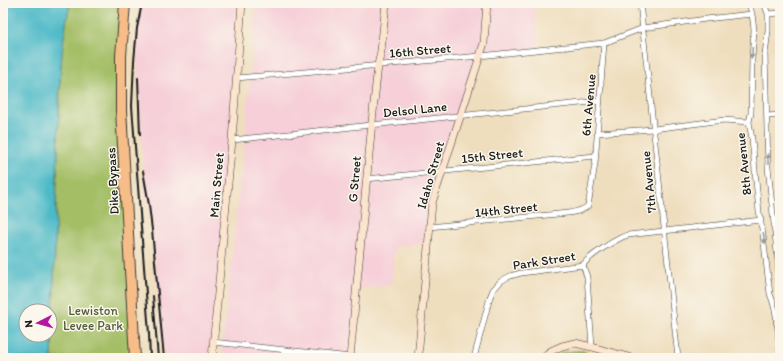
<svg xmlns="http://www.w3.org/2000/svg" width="783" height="361" viewBox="0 0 783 361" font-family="Itim,sans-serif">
	<rect width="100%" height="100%" fill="#fbf7ec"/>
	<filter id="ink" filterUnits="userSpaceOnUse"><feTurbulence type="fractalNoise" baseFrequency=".025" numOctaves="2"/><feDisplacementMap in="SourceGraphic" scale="8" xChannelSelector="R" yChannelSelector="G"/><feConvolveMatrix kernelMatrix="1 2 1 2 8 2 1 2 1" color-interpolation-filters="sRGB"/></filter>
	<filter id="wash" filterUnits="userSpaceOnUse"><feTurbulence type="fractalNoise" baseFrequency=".012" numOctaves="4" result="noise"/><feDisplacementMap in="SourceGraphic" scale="16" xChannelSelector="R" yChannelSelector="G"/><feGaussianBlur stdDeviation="0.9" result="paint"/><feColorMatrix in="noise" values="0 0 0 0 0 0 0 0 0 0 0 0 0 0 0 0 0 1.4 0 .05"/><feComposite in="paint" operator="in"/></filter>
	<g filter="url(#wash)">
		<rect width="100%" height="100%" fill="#efdebe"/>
		<path fill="#f6cfd8" d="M142,3H242L212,358H164L152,230L144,181L136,38Z
			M257,3H559V4L534,7L538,49L480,56L434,194L428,242L395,247L391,285L357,289L350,358H286L282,357L281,358H221L244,146Z"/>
		<path fill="#a3be65" stroke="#606d40" d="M70,3H125L122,33L135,358H52L56,210L61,62L64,34Z
			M573,351H583L603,358H554L563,353Z"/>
		<path fill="#4dbac8" stroke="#346b72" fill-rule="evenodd" d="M3,3H70C59,51 59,99 58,148C55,218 54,288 52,358H3ZM26,311H50V335H26Z"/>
	</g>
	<g filter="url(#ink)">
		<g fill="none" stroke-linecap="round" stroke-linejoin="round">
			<defs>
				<path id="street" d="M640,3L678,358
					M749,3L752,14L754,29L752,59L751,113L749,122L752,139L759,212L763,235L770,294C778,313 778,334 780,354
					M764,3L768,14V31L765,54L768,167L780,281
					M768,14L780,13
					M237,78L480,56L604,43L643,28L706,19L752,14
					M767,116L780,115
					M597,133L653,129L724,120L749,122
					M232,140L371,125L600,101
					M366,179L595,156
					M429,227L568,213C575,212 582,211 588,206L595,164L604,43
					M583,265L587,277L592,347
					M778,319L780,310
					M213,342L351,357
					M283,358L284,350
					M474,358L490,297L493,290L501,281L510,276L521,273L583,265C589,256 617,238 628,235L761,220"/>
				<path id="secondary" d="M777,322H780
					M212,358L232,140L242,3
					M350,358L372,122L378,65L381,51L386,3
					M418,358L432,203L480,56L484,43L487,3
					M541,358L551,351L562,346L575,343L592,347L632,358"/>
				<path id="highway" d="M125,3L121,56V110L135,358"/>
			</defs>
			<use href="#street" stroke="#3c3934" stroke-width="6"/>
			<use href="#secondary" stroke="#3c3934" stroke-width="8"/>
			<use href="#highway" stroke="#3c3934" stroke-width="12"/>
			<use href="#street" stroke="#fff" stroke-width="5"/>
			<use href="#secondary" stroke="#fce5cf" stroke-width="7"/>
			<use href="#highway" stroke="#f7bd88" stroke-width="10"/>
			<path stroke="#1c1c1c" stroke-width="2" d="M142,3L137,28L134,61L132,106L149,334L150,358
				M138,78L140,135
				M143,171L149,205L152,230L164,358
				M153,296L158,358"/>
		</g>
		<defs><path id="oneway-solid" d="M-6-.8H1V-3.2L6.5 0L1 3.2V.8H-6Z"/></defs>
		<g fill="#999">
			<use href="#oneway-solid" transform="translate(752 53) rotate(94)"/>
			<use href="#oneway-solid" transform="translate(768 159) rotate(-91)"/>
			<use href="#oneway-solid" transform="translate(764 238) rotate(82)"/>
		</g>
	</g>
	<g text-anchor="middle" stroke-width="3" stroke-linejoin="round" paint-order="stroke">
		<g font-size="13" fill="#1c1c1c" stroke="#fbf7ec">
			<text transform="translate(420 50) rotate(-5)" y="5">16th Street</text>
			<text transform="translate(588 105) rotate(-85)" y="5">6th Avenue</text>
			<text transform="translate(415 109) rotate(-6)" y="5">Delsol Lane</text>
			<text transform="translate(492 155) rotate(-6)" y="5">15th Street</text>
			<text transform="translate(743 164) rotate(-96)" y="5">8th Avenue</text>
			<text transform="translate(430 175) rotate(-74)" y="5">Idaho Street</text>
			<text transform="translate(354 179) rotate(-85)" y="5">G Street</text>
			<text transform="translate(112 181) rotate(-93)" y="5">Dike Bypass</text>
			<text transform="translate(648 182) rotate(-96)" y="5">7th Avenue</text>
			<text transform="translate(216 185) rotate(-85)" y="5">Main Street</text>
			<text transform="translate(506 209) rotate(-6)" y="5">14th Street</text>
			<text transform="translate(544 260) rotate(-9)" y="5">Park Street</text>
		</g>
		<g font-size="13" fill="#525d39" stroke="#fbf7ec">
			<text x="93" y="315">Lewiston<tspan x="93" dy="15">Levee Park</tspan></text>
		</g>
	</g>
	<rect width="783" height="361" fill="none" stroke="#fbf7ec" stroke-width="16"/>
	<g transform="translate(38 323) rotate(264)"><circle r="19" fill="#fbf7ec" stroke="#a29f99"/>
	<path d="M0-3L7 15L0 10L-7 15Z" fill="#b5179e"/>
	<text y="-6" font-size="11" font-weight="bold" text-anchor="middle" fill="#1c1c1c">N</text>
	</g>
</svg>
